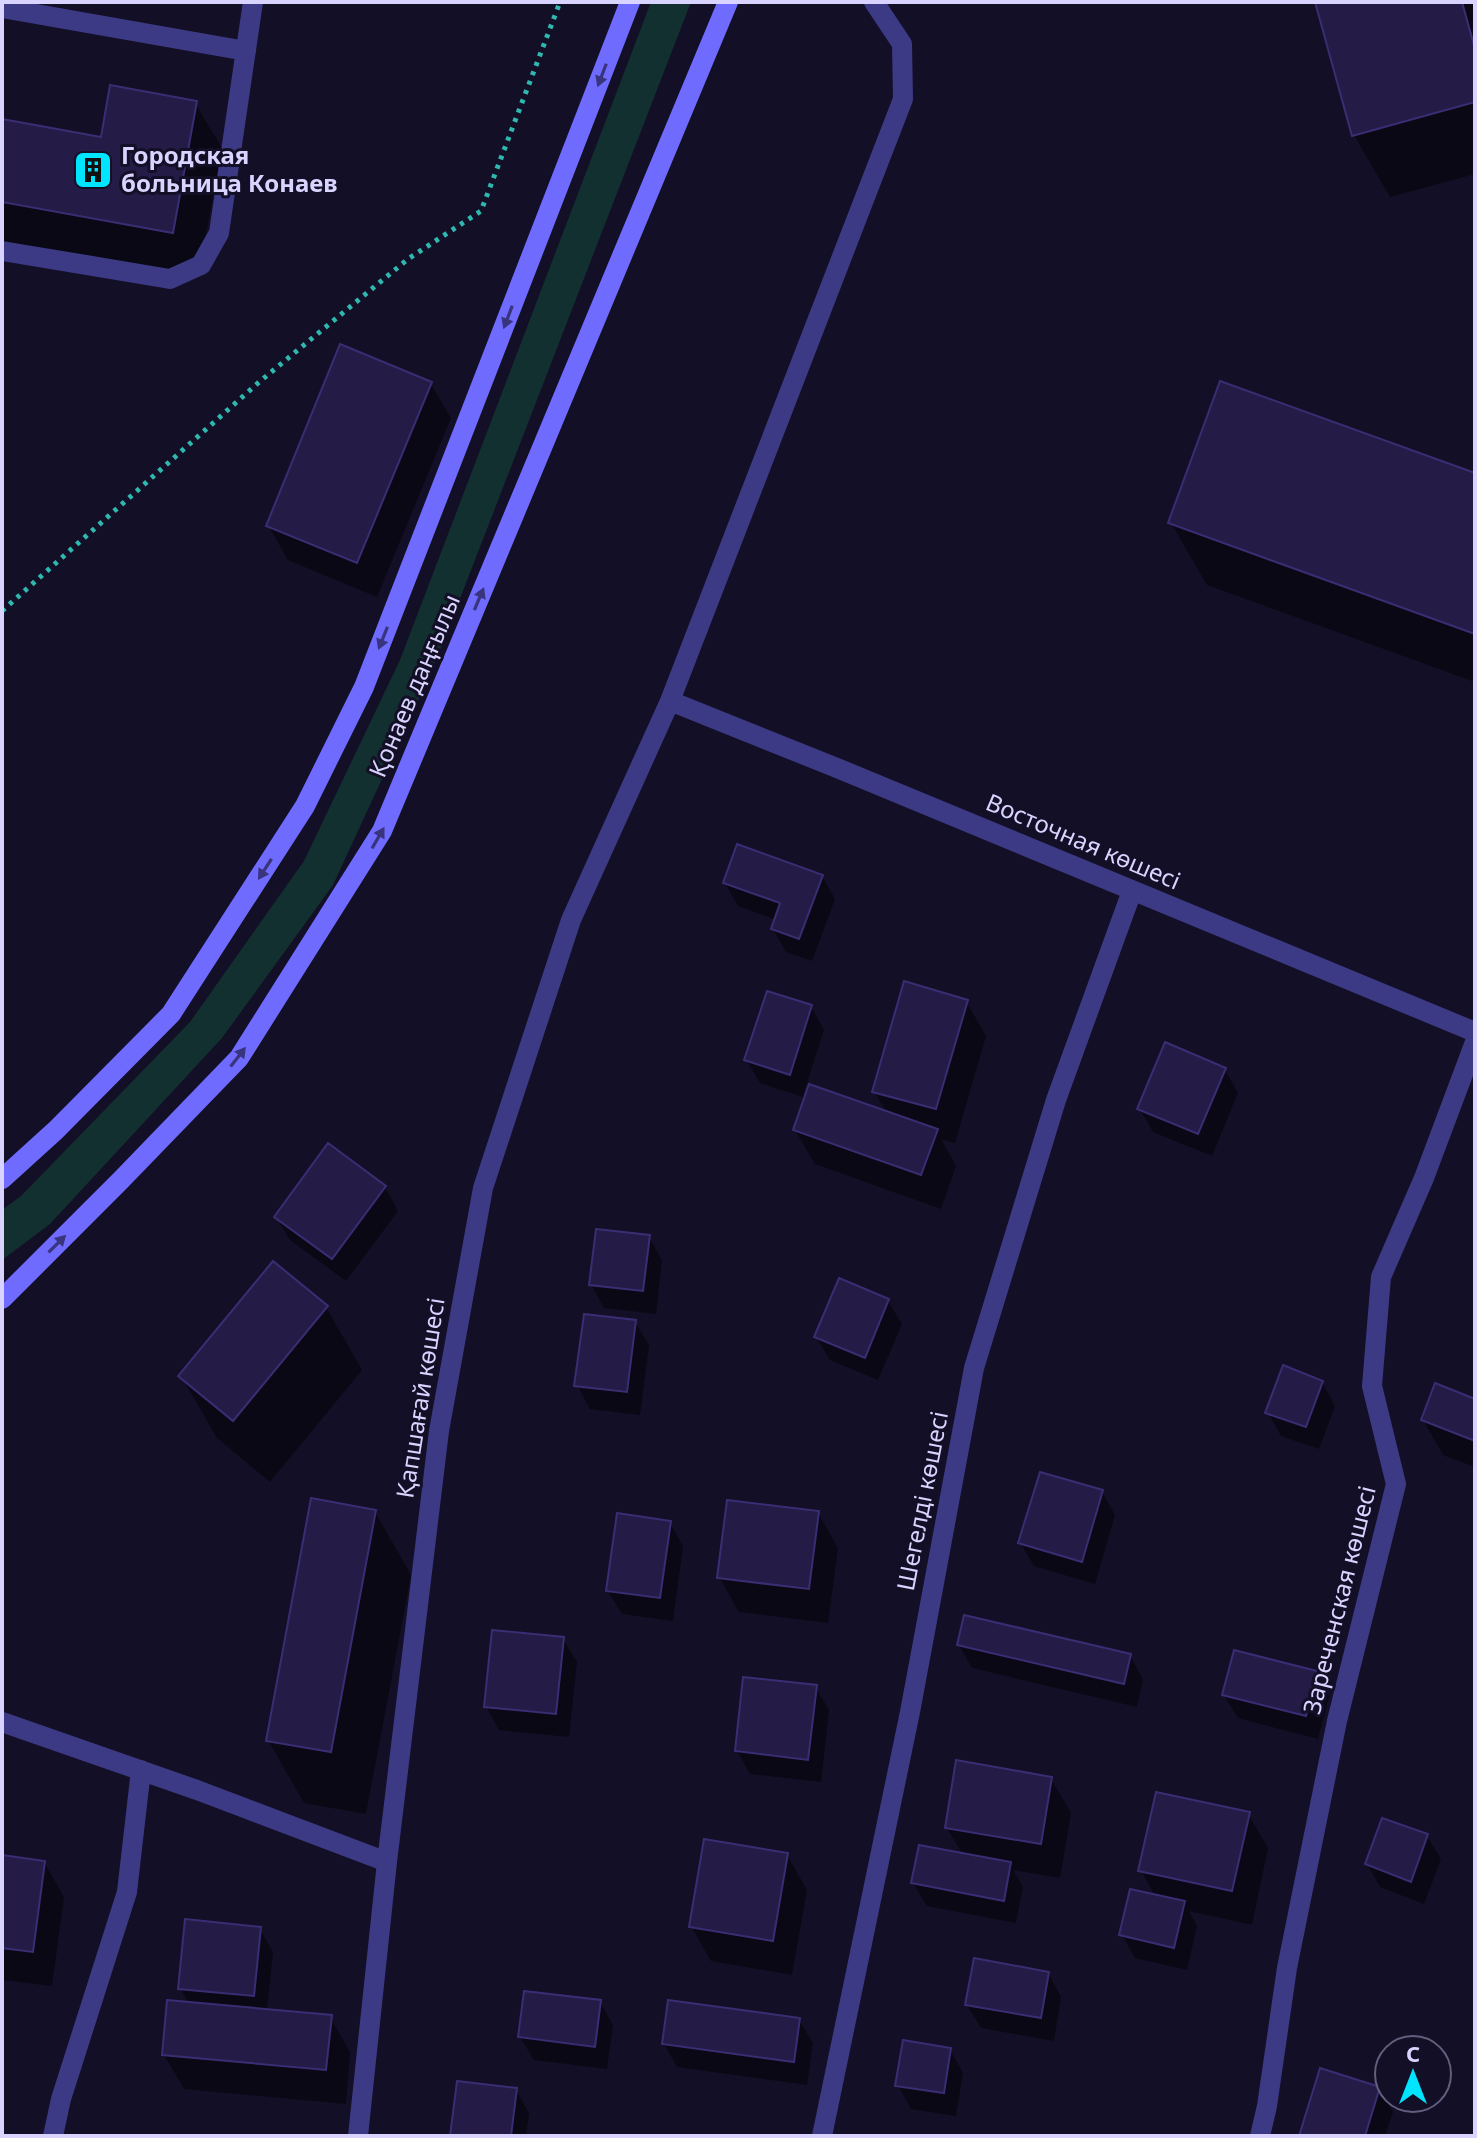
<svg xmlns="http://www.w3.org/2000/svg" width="1477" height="2138" viewBox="0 0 1477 2138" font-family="'Noto Sans',sans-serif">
	<rect width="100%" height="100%" fill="#130f26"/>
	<path fill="#12302f" d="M651,2H691L432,671L333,885L222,1038L50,1224L2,1260V1210L21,1196L190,1022L304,861L400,660Z"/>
	<path fill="#0007" d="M1317,2H1475V174L1390,197L1354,135Z
		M195,103L222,148L198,278L2,242V121L102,139Z
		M431,384L451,418L377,597L288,560L268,525Z
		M1475,475V682L1207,585L1171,523Z
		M822,876L835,899L812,961L786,952L773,929L776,920L738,906L725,883Z
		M966,1001L986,1036L955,1143L941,1139L956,1166L941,1209L815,1164L795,1130L806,1098L760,1083L746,1060L811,1007L824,1030L803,1095L887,1113L874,1091Z
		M1225,1070L1238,1093L1212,1156L1153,1132L1140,1109Z
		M385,1187L398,1211L346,1281L290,1240L276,1217Z
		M649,1237L662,1260L656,1314L604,1308L591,1284Z
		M888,1301L902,1324L878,1380L830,1360L816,1337Z
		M326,1307L362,1370L270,1482L217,1438L181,1376Z
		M635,1322L649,1345L640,1415L590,1409L577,1385Z
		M1322,1382L1335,1406L1319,1449L1281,1436L1268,1412Z
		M1475,1401V1467L1443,1455L1423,1420Z
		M1102,1492L1115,1515L1095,1584L1034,1566L1020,1542Z
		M375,1512L411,1575L366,1814L304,1803L268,1740Z
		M818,1513L838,1548L828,1623L739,1612L719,1577Z
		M670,1523L683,1546L673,1621L622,1614L608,1591Z
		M563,1639L577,1662L569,1737L499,1730L486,1706Z
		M959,1645L1130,1656L1143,1679L1137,1707L972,1668Z
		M1316,1673L1329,1696L1318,1739L1238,1718L1224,1695Z
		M815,1687L829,1710L821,1782L750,1774L737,1751Z
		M1051,1779L1071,1813L1060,1878L1013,1870L1023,1887L1016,1923L927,1906L913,1883L963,1855L947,1828Z
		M1248,1814L1268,1848L1252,1925L1189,1911L1197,1926L1187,1970L1135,1958L1122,1935L1155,1896L1141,1870Z
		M1427,1836L1441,1859L1424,1904L1380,1887L1367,1864Z
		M787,1855L807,1890L792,1975L711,1961L691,1926Z
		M2,1857L44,1862L64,1897L52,1986L2,1980Z
		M260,1929L273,1952L267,2011L330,2017L350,2052L346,2104L184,2089L164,2055L189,2004L180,1988Z
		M1048,1973L1061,1997L1054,2041L981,2028L967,2005Z
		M600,2002L613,2025L607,2069L534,2060L520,2037Z
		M799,2020L813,2043L807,2085L677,2067L664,2044Z
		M950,2050L963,2073L956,2116L911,2109L898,2085Z
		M1379,2089L1393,2112L1385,2136H1301Z
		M516,2090L529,2113L526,2136H452Z"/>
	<path fill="#241b47" stroke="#3b2d73" stroke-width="2" d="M1315,2H1462L1475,49V102L1352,136Z
		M110,85L197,101L173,233L2,202V119L101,137Z
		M340,344L432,382L357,563L266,526Z
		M1220,381L1475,473V634L1168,523Z
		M737,844L823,875L799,939L771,929L780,903L723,883Z
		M904,981L968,1000L936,1109L872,1092Z
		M767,991L812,1005L790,1075L744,1060Z
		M1165,1042L1226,1068L1198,1134L1137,1109Z
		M809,1084L938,1129L921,1175L793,1130Z
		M328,1143L386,1186L332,1259L274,1217Z
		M596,1229L650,1235L643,1291L589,1285Z
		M273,1261L328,1306L233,1421L178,1376Z
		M839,1278L889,1299L865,1358L814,1337Z
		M584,1314L636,1320L627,1392L574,1386Z
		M1283,1365L1323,1381L1306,1427L1265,1413Z
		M1435,1383L1475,1399V1441L1421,1420Z
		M1040,1472L1103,1490L1082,1562L1018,1543Z
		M311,1498L376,1510L331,1752L266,1741Z
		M727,1500L819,1511L809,1589L717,1578Z
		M617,1513L671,1521L660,1598L606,1591Z
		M964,1615L1131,1654L1124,1684L957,1645Z
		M492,1630L564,1637L556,1714L484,1707Z
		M1234,1650L1317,1671L1306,1716L1222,1695Z
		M743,1677L817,1685L808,1760L735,1751Z
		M956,1760L1052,1777L1041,1844L945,1828Z
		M1156,1792L1250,1812L1232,1891L1138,1871Z
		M1382,1818L1428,1834L1411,1882L1365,1864Z
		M704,1839L788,1853L773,1941L689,1927Z
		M919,1845L1011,1862L1004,1901L911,1883Z
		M2,1855L45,1861L33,1952L2,1948Z
		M1130,1889L1185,1901L1174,1948L1119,1935Z
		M185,1919L261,1927L254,1996L178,1989Z
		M974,1958L1049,1972L1041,2018L965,2005Z
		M524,1991L601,2000L595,2047L518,2037Z
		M167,2000L332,2015L326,2070L162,2055Z
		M668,2000L800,2018L794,2062L662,2044Z
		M903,2040L951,2048L944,2093L895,2086Z
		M1320,2068L1380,2087L1365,2136H1299Z
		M457,2081L517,2088L511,2136H450Z"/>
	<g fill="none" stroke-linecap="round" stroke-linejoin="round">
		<path stroke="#2fb8b0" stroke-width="5" stroke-dasharray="4 6" stroke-linecap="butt" d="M2,611L258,383L408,259L481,211L560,2"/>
		<path stroke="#3d3a85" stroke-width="20" d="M2,8L246,51
			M2,251L170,279L201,265L219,233L253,2"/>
		<path stroke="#3d3a85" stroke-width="20" d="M670,701L837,768L1475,1032
			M2,1722L197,1790L387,1862
			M53,2136L61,2099L127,1892L141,1770
			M358,2136L387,1862L439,1431L483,1188L571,920L670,701L903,99L902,44L874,2
			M822,2136L910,1712L974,1368L1056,1100L1132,891
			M1260,2136L1267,2106L1287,1968L1337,1721L1396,1484L1372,1386L1381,1277L1424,1178L1475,1042"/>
		<path stroke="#6f6bff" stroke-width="20" d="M2,1179L56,1130L171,1014L305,806L364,687L630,2
			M2,1299L121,1180L239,1058L382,831L728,2"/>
	</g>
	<defs><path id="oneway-solid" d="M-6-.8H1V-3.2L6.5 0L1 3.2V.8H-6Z" transform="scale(2)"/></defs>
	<g fill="#38347d">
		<use href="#oneway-solid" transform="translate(602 75) rotate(111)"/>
		<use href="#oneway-solid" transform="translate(508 317) rotate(111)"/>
		<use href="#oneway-solid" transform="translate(479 599) rotate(-67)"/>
		<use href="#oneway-solid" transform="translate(383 638) rotate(112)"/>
		<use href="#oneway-solid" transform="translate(378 838) rotate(-60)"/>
		<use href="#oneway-solid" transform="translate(265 869) rotate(123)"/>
		<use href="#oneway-solid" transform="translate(238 1057) rotate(-52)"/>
		<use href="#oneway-solid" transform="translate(57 1244) rotate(-45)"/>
	</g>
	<defs>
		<symbol id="building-square" viewBox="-11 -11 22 22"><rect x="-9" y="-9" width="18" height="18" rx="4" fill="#00e5ff" stroke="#130f26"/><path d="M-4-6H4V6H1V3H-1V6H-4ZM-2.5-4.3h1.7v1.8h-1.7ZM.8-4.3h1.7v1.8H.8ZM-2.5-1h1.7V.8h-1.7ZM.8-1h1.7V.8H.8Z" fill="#111"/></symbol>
	</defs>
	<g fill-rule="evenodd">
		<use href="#building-square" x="71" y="148" width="44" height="44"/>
	</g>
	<g text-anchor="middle" stroke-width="6" stroke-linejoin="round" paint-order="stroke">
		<g font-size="24" font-weight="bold" fill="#d9d4ff" stroke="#130f26" text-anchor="start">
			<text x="121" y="164">Городская<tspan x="121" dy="28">больница Конаев</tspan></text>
		</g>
		<g font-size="24" fill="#d9d4ff" stroke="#130f26">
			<text transform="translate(415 686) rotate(-67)" y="8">Қонаев даңғылы</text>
			<text transform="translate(1083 842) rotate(23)" y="8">Восточная көшесі</text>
			<text transform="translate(421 1398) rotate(-81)" y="8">Қапшағай көшесі</text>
			<text transform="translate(923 1501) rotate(-79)" y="8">Шегелді көшесі</text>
			<text transform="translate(1340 1600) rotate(-76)" y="8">Зареченская көшесі</text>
		</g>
	</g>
	<rect width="1477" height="2138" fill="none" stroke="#d9d4ff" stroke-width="8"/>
	<g transform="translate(1413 2074)"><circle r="38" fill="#130f26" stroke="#625e7d" stroke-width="2"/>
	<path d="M0-6L14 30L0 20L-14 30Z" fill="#00e5ff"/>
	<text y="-12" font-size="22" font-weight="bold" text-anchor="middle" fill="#d9d4ff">С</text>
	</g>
</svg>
